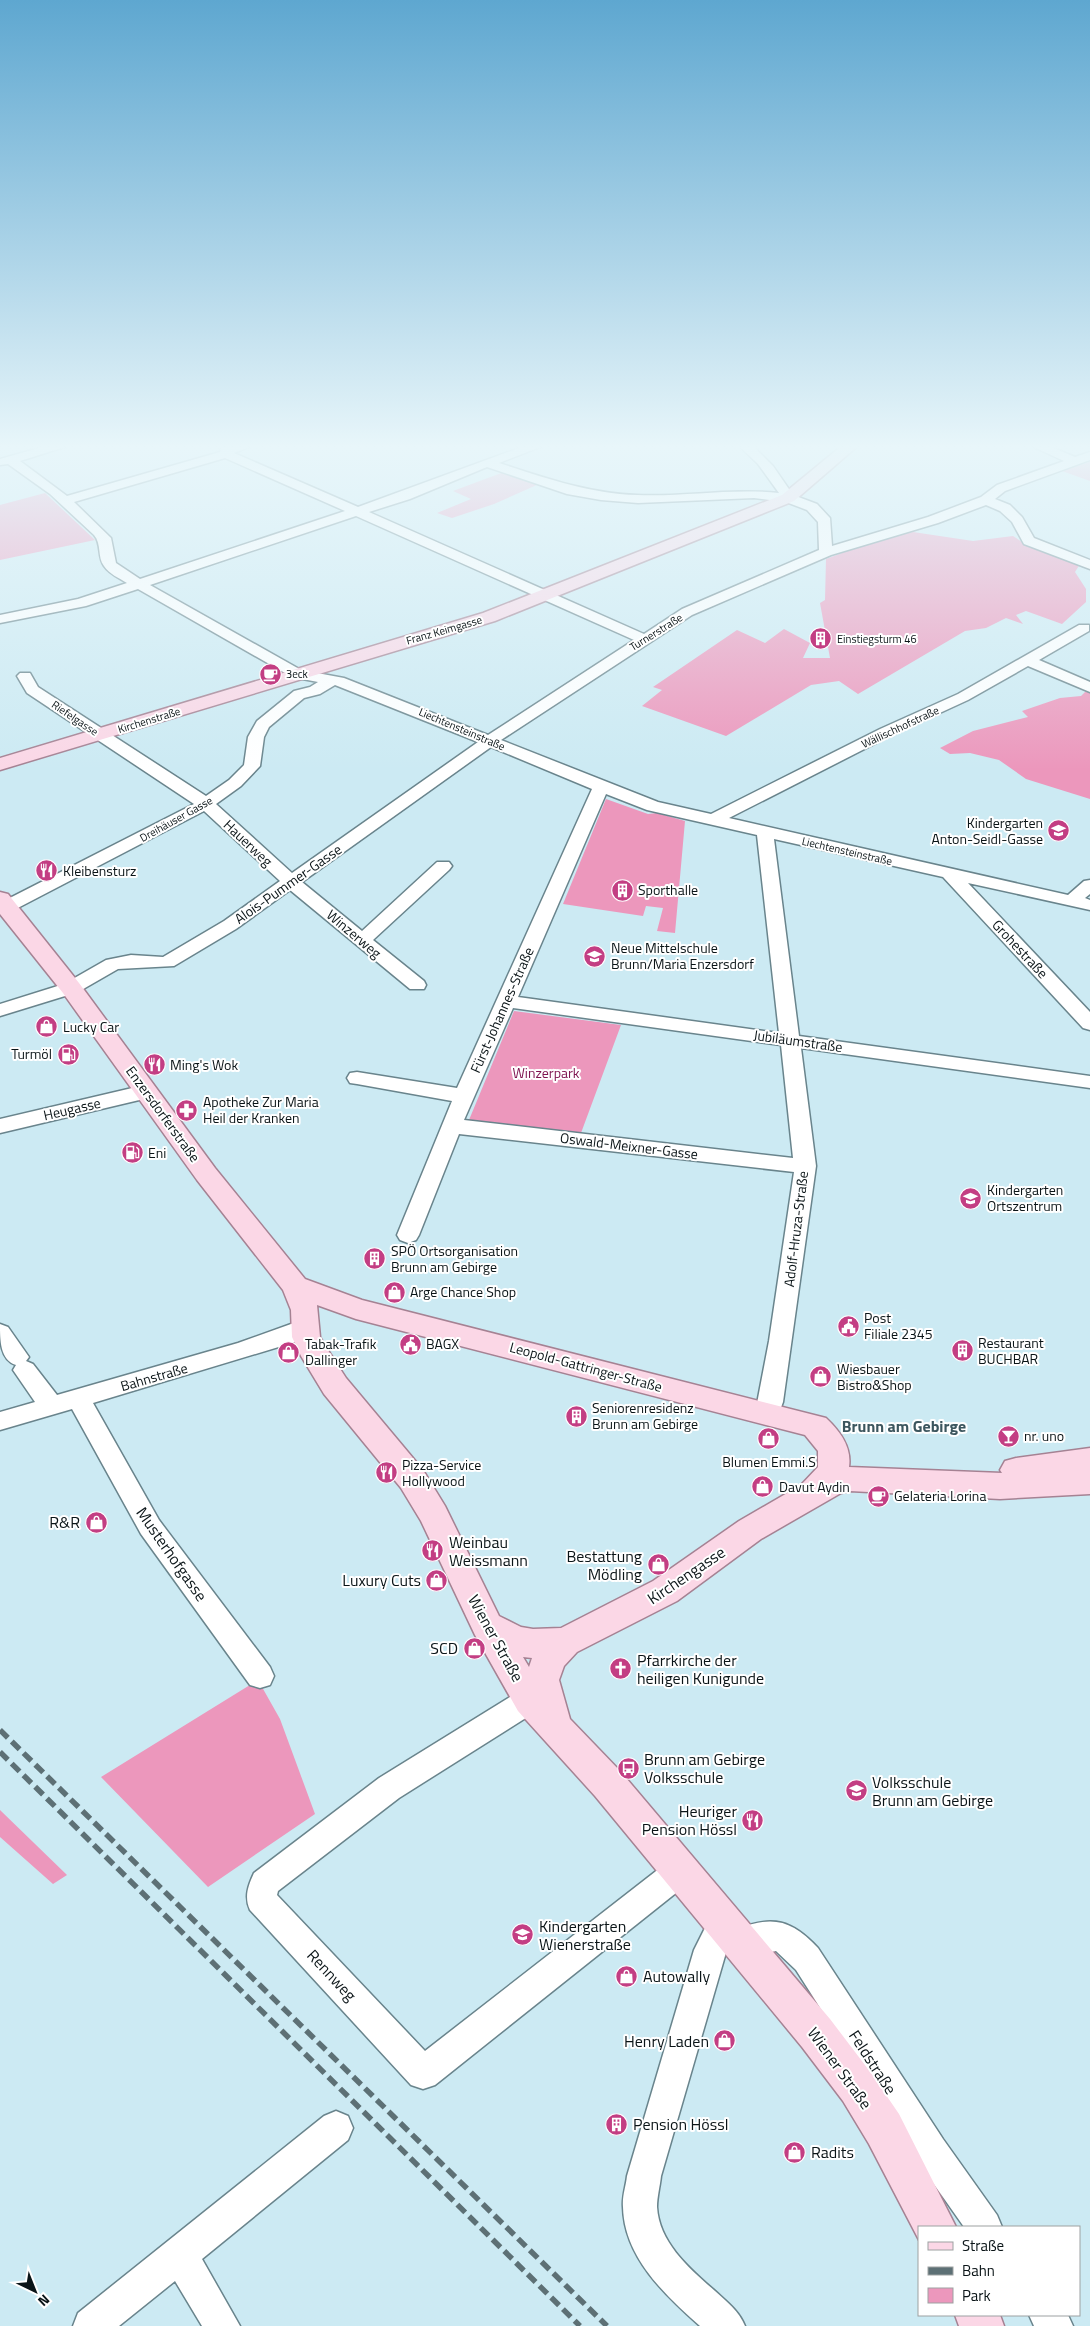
<svg xmlns="http://www.w3.org/2000/svg" width="1090" height="2326" viewBox="0 0 1090 2326" font-family="'Titillium Web',sans-serif">
	<rect width="100%" height="100%" fill="#cceaf3"/>
	<path fill="#ec97bc" d="M1090,457V481L1062,471L1089,462L1084,459Z
		M504,472L539,484L494,504L452,518L437,513L471,499L453,491Z
		M45,493L95,540L0,560V505Z
		M913,532L973,541L1013,536L1025,544L1080,564L1075,572L1086,589V602L1062,624L1026,611L1016,615L1023,624L1006,618L986,628L965,631L858,694L839,681L811,685L726,736L642,706L662,690L653,687L737,630L765,643L784,629L810,643L803,658H830L820,603L825,600L826,559L882,538Z
		M1087,690L1090,691V799L1026,779L999,760L970,753L950,754L940,748L973,731L1028,717L1022,711L1060,698L1081,696Z
		M606,799L648,814L657,813L685,821L675,933L657,931L663,908L646,906L643,916L563,904Z
		M514,1011L621,1025L581,1133L469,1120Z
		M258,1680L280,1719L315,1814L208,1887L101,1777Z
		M0,1810L67,1875L53,1884L0,1837Z"/>
	<g fill="none" stroke-linecap="round" stroke-linejoin="round">
		<defs>
			<path id="minor" d="M53,444H74L20,461L67,496L220,452L221,444H256L234,453L358,507L530,444H548L499,463C546,478 587,493 637,495C684,497 731,488 779,493L758,464L737,444H751L773,466L793,495L817,504L830,518L832,546L928,517L981,497L997,485L1064,461L1027,444H1044L1075,457L1090,452V460L1005,491L995,499L1010,505L1022,517L1034,538L1090,560V569L1024,544L1012,522L1000,511L986,505L938,523L831,555L692,615L501,740L658,802L711,814L880,729L958,694L1079,625H1089V631L1039,660L1090,682V692L1028,666L968,700L892,735L729,818L1068,895L1084,881L1090,880V894L1085,898L1090,900V910L968,883L1090,1012V1030L1083,1028L943,877L774,839L799,1036L1090,1076V1088L801,1048L816,1166L783,1402L776,1421L767,1423L758,1421L755,1414L769,1341L794,1172L459,1134L419,1235L416,1240L408,1243L400,1240L397,1235L452,1101L357,1084L350,1083L347,1078L350,1073L357,1072L457,1088L592,789L491,747L302,882L362,931L437,862H449L452,866L449,870L373,940L424,981L426,985L424,989H410L290,890L236,929L174,966L118,969L78,992L0,1016V1004L64,984L106,960L131,955L163,957L224,921L280,881L204,811L12,911H0V903L194,804L27,693L17,676L20,673H30L38,687L206,796L229,780L244,765L248,737L257,721L294,691L310,687L318,682L292,677L138,589L86,606L0,623V615L78,599L127,583C119,578 109,574 104,566C97,557 102,544 94,535L50,494L8,464L0,465V459ZM225,458L345,511L140,579L116,563L111,538L74,502ZM487,467L567,494L601,500L638,503L754,498L786,502L807,510L818,522L819,550L682,609L644,634L369,512L410,499ZM356,516L634,640L488,735L344,678L301,670L150,585ZM335,685L478,742L292,873L216,804L241,786L260,766L264,737L269,727L304,698L320,694ZM606,794L647,810L757,835L779,1033L518,997ZM513,1008L781,1045L793,1158L464,1120Z
				M145,1085L152,1087L155,1092L152,1097L0,1133V1119Z
				M305,1319L313,1322L317,1328L313,1334L295,1342L93,1403L159,1520L270,1667L274,1676L270,1685L260,1688L250,1685L141,1534L72,1409L0,1430V1412L35,1402L13,1370L16,1365C0,1360 0,1340 0,1324L8,1327L29,1357L26,1361L33,1364L57,1395L238,1343Z
				M541,1681L551,1684L555,1693L551,1702L399,1798L278,1891L277,1895L425,2051L669,1861L680,1857L691,1861L695,1871L691,1881L435,2085L423,2089L411,2085L250,1910C244,1897 248,1886 254,1873L379,1778L531,1684Z
				M724,1908L735,1912L739,1923L737,1929C773,1915 792,1920 818,1948L943,2139L997,2215L1002,2227H964L919,2163L796,1970L776,1951L740,1958L729,1954L727,1949L661,2176C660,2186 657,2197 657,2207C659,2243 690,2269 715,2291C727,2302 739,2311 745,2326H700C665,2295 624,2257 623,2207C622,2196 626,2186 627,2176L694,1950L713,1912Z
				M336,2111L348,2116L353,2128L348,2140L202,2259L240,2326H202L175,2281L119,2326H73L78,2313L324,2116Z
				M1029,2315H1068L1073,2326H1034Z"/>
			<path id="major" d="M844,444H860L794,501L495,621L0,770V758L483,613L782,495Z
				M0,892L8,894L79,983L215,1168L305,1279L362,1300L826,1418C840,1431 852,1447 849,1467L1002,1473L1000,1470L1005,1461L1016,1458L1090,1448V1494L1000,1499L850,1491L841,1493L761,1539L677,1601L577,1652L564,1666L559,1680L570,1719L621,1772L830,2019L871,2073L899,2114L956,2227H919V2240L869,2144L843,2101L802,2047L595,1796L518,1711L475,1635L421,1521L401,1488L324,1394L301,1356L292,1337L291,1310L283,1290L197,1180L63,993L0,914ZM317,1305L356,1319L805,1435L818,1451V1467L801,1485L739,1521L653,1581L561,1628L533,1629L521,1627L499,1616L445,1506L423,1470L346,1378L324,1344L320,1337ZM523,1657L532,1658L529,1667Z
				M955,2315H1000L1004,2326H959Z"/>
		</defs>
		<use href="#minor" stroke="#69848c" stroke-width="3"/>
		<use href="#major" stroke="#a58293" stroke-width="3"/>
		<use href="#minor" fill="#fff" fill-rule="evenodd"/>
		<use href="#major" fill="#fbd7e6" fill-rule="evenodd"/>
		<path stroke="#5d7075" stroke-width="5.5" stroke-dasharray="11 5.5" stroke-linecap="butt" d="M0,1730L607,2326
			M0,1752L580,2326"/>
	</g>
	<linearGradient id="sky" x2="0" y2="1"><stop stop-color="#5ea7d0"/><stop offset="0.58" stop-color="#e8f6fa"/><stop offset="1" stop-color="#e8f6fa" stop-opacity="0"/></linearGradient>
	<rect width="1090" height="770" fill="url(#sky)"/>
	<defs>
		<symbol id="building-disc" viewBox="-11 -11 22 22"><circle r="9.5" fill="#c33e83" stroke="#fff"/><path d="M-4-6H4V6H1V3H-1V6H-4ZM-2.5-4.3h1.7v1.8h-1.7ZM.8-4.3h1.7v1.8H.8ZM-2.5-1h1.7V.8h-1.7ZM.8-1h1.7V.8H.8Z" fill="#fff"/></symbol>
		<symbol id="cafe-disc" viewBox="-11 -11 22 22"><circle r="9.5" fill="#c33e83" stroke="#fff"/><path d="M-5.5-4.5H6V0H3Q3 3.5 0 3.5H-2.5Q-5.5 3.5-5.5 0ZM3-3.2v2h1.7v-2ZM-6 4.5H4V6H-6Z" fill="#fff"/></symbol>
		<symbol id="school-disc" viewBox="-11 -11 22 22"><circle r="9.5" fill="#c33e83" stroke="#fff"/><path d="M0-5L7-2L0 1L-7-2ZM-4 1L0 2.5L4 1V4Q0 6-4 4Z" fill="#fff"/></symbol>
		<symbol id="restaurant-disc" viewBox="-11 -11 22 22"><circle r="9.5" fill="#c33e83" stroke="#fff"/><path d="M-5-6h1v4h1v-4h1v4h1v-4h1v5L-1.5 .5V6h-2V.5L-5-1ZM5-6V6H3V1.5H1.5Q1.5-4 5-6Z" fill="#fff"/></symbol>
		<symbol id="shop-disc" viewBox="-11 -11 22 22"><circle r="9.5" fill="#c33e83" stroke="#fff"/><path d="M-5-2.5h2.3a2.7 3.5 0 0 1 5.4 0H5L5.5 6h-11ZM-1.5-2.5h3a1.5 2.3 0 0 0-3 0Z" fill="#fff"/></symbol>
		<symbol id="fuel-disc" viewBox="-11 -11 22 22"><circle r="9.5" fill="#c33e83" stroke="#fff"/><path d="M-5.5-6h7V0h2V4h1.3V-2.5L3-4.5l.8-.8L6-3V5H2.5V1h-1V6h-7ZM-4.2-4.7v3.2H.2V-4.7Z" fill="#fff"/></symbol>
		<symbol id="pharmacy-disc" viewBox="-11 -11 22 22"><circle r="9.5" fill="#c33e83" stroke="#fff"/><path d="M-2-6h4v4h4v4h-4v4h-4v-4h-4v-4h4Z" fill="#fff"/></symbol>
		<symbol id="civic-disc" viewBox="-11 -11 22 22"><circle r="9.5" fill="#c33e83" stroke="#fff"/><path d="M-.6-6.5H3V-4.5H.6V-3L4-1V1h2V6H-6V1h2V-1L-.6-3ZM-1.2 2.5V6h2.4V2.5Z" fill="#fff"/></symbol>
		<symbol id="bar-disc" viewBox="-11 -11 22 22"><circle r="9.5" fill="#c33e83" stroke="#fff"/><path d="M-6-5H6L.8 .8V4.5H3.5V6h-7V4.5H-.8V.8Z" fill="#fff"/></symbol>
		<symbol id="church-disc" viewBox="-11 -11 22 22"><circle r="9.5" fill="#c33e83" stroke="#fff"/><path d="M-1.2-6h2.4v3.5h3.3v2.4h-3.3V6h-2.4V-.1h-3.3v-2.4h3.3Z" fill="#fff"/></symbol>
		<symbol id="bus-disc" viewBox="-11 -11 22 22"><circle r="9.5" fill="#c33e83" stroke="#fff"/><path d="M-5-6H5V4H4V6H2V4H-2V6H-4V4H-5ZM-3.5-4V0h7V-4ZM-3.5 1.2v1.5H-2V1.2ZM2 1.2v1.5H3.5V1.2Z" fill="#fff"/></symbol>
	</defs>
	<g fill-rule="evenodd">
		<use href="#building-disc" x="808" y="626" width="25" height="25"/>
		<use href="#cafe-disc" x="258" y="662" width="25" height="25"/>
		<use href="#school-disc" x="1046" y="818" width="25" height="25"/>
		<use href="#restaurant-disc" x="34" y="858" width="25" height="25"/>
		<use href="#building-disc" x="610" y="878" width="25" height="25"/>
		<use href="#school-disc" x="582" y="944" width="25" height="25"/>
		<use href="#shop-disc" x="34" y="1014" width="25" height="25"/>
		<use href="#fuel-disc" x="56" y="1042" width="25" height="25"/>
		<use href="#restaurant-disc" x="142" y="1052" width="25" height="25"/>
		<use href="#pharmacy-disc" x="174" y="1098" width="25" height="25"/>
		<use href="#fuel-disc" x="120" y="1140" width="25" height="25"/>
		<use href="#school-disc" x="958" y="1186" width="25" height="25"/>
		<use href="#building-disc" x="362" y="1246" width="25" height="25"/>
		<use href="#shop-disc" x="382" y="1280" width="25" height="25"/>
		<use href="#civic-disc" x="836" y="1314" width="25" height="25"/>
		<use href="#civic-disc" x="398" y="1332" width="25" height="25"/>
		<use href="#building-disc" x="950" y="1338" width="25" height="25"/>
		<use href="#shop-disc" x="276" y="1340" width="25" height="25"/>
		<use href="#shop-disc" x="808" y="1364" width="25" height="25"/>
		<use href="#building-disc" x="564" y="1404" width="25" height="25"/>
		<use href="#bar-disc" x="996" y="1424" width="25" height="25"/>
		<use href="#shop-disc" x="756" y="1426" width="25" height="25"/>
		<use href="#restaurant-disc" x="374" y="1460" width="25" height="25"/>
		<use href="#shop-disc" x="750" y="1474" width="25" height="25"/>
		<use href="#cafe-disc" x="866" y="1484" width="25" height="25"/>
		<use href="#shop-disc" x="84" y="1510" width="25" height="25"/>
		<use href="#restaurant-disc" x="420" y="1538" width="25" height="25"/>
		<use href="#shop-disc" x="646" y="1552" width="25" height="25"/>
		<use href="#shop-disc" x="424" y="1568" width="25" height="25"/>
		<use href="#shop-disc" x="462" y="1636" width="25" height="25"/>
		<use href="#church-disc" x="608" y="1656" width="25" height="25"/>
		<use href="#bus-disc" x="616" y="1756" width="25" height="25"/>
		<use href="#school-disc" x="844" y="1778" width="25" height="25"/>
		<use href="#restaurant-disc" x="740" y="1808" width="25" height="25"/>
		<use href="#school-disc" x="510" y="1922" width="25" height="25"/>
		<use href="#shop-disc" x="614" y="1964" width="25" height="25"/>
		<use href="#shop-disc" x="712" y="2028" width="25" height="25"/>
		<use href="#building-disc" x="604" y="2112" width="25" height="25"/>
		<use href="#shop-disc" x="782" y="2140" width="25" height="25"/>
	</g>
	<g text-anchor="middle" stroke-width="4" stroke-linejoin="round" paint-order="stroke">
		<g font-size="11" fill="#0a1417" stroke="#fff">
			<text transform="translate(444 630) rotate(-16)" y="4">Franz Keimgasse</text>
			<text transform="translate(656 632) rotate(-32)" y="4">Turnerstraße</text>
			<text transform="translate(75 718) rotate(34)" y="4">Riefelgasse</text>
			<text transform="translate(149 720) rotate(-17)" y="4">Kirchenstraße</text>
			<text transform="translate(900 727) rotate(-25)" y="4">Wällischhofstraße</text>
			<text transform="translate(462 729) rotate(23)" y="4">Liechtensteinstraße</text>
			<text transform="translate(176 819) rotate(-29)" y="4">Dreihäuser Gasse</text>
			<text transform="translate(847 851) rotate(13)" y="4">Liechtensteinstraße</text>
		</g>
		<g font-size="11" fill="#0a1417" stroke="#fff" text-anchor="start">
			<text x="837" y="643">Einstiegsturm 46</text>
			<text x="286" y="678">3eck</text>
		</g>
		<g font-size="14" fill="#0a1417" stroke="#fff" text-anchor="start">
			<text x="1043" y="828" text-anchor="end">Kindergarten<tspan x="1043" dy="16">Anton-Seidl-Gasse</tspan></text>
			<text x="63" y="876">Kleibensturz</text>
			<text x="638" y="895">Sporthalle</text>
			<text x="611" y="953">Neue Mittelschule<tspan x="611" dy="16">Brunn/Maria Enzersdorf</tspan></text>
			<text x="63" y="1032">Lucky Car</text>
			<text x="52" y="1059" text-anchor="end">Turmöl</text>
			<text x="170" y="1070">Ming's Wok</text>
			<text x="203" y="1107">Apotheke Zur Maria<tspan x="203" dy="16">Heil der Kranken</tspan></text>
			<text x="148" y="1158">Eni</text>
			<text x="987" y="1195">Kindergarten<tspan x="987" dy="16">Ortszentrum</tspan></text>
			<text x="391" y="1256">SPÖ Ortsorganisation<tspan x="391" dy="16">Brunn am Gebirge</tspan></text>
			<text x="410" y="1297">Arge Chance Shop</text>
			<text x="864" y="1323">Post<tspan x="864" dy="16">Filiale 2345</tspan></text>
			<text x="978" y="1348">Restaurant<tspan x="978" dy="16">BUCHBAR</tspan></text>
			<text x="305" y="1349">Tabak-Trafik<tspan x="305" dy="16">Dallinger</tspan></text>
			<text x="426" y="1349">BAGX</text>
			<text x="837" y="1374">Wiesbauer<tspan x="837" dy="16">Bistro&amp;Shop</tspan></text>
			<text x="592" y="1413">Seniorenresidenz<tspan x="592" dy="16">Brunn am Gebirge</tspan></text>
			<text x="1024" y="1441">nr. uno</text>
			<text x="769" y="1467" text-anchor="middle">Blumen Emmi.S</text>
			<text x="402" y="1470">Pizza-Service<tspan x="402" dy="16">Hollywood</tspan></text>
			<text x="779" y="1492">Davut Aydin</text>
			<text x="894" y="1501">Gelateria Lorina</text>
		</g>
		<g font-size="14" fill="#0a1417" stroke="#fff">
			<text transform="translate(248 843) rotate(43)" y="5">Hauerweg</text>
			<text transform="translate(288 884) rotate(-35)" y="5">Alois-Pummer-Gasse</text>
			<text transform="translate(354 934) rotate(40)" y="5">Winzerweg</text>
			<text transform="translate(1020 949) rotate(47)" y="5">Grohestraße</text>
			<text transform="translate(502 1010) rotate(-66)" y="5">Fürst-Johannes-Straße</text>
			<text transform="translate(798 1041) rotate(8)" y="5">Jubiläumstraße</text>
			<text transform="translate(72 1109) rotate(-13)" y="5">Heugasse</text>
			<text transform="translate(163 1114) rotate(54)" y="5">Enzersdorferstraße</text>
			<text transform="translate(629 1146) rotate(7)" y="5">Oswald-Meixner-Gasse</text>
			<text transform="translate(796 1229) rotate(-83)" y="5">Adolf-Hruza-Straße</text>
			<text transform="translate(586 1367) rotate(15)" y="5">Leopold-Gattringer-Straße</text>
			<text transform="translate(154 1377) rotate(-16)" y="5">Bahnstraße</text>
		</g>
		<g font-size="14" fill="#7f1450" stroke="#fff">
			<text x="546" y="1078">Winzerpark</text>
		</g>
		<g font-size="16" font-weight="bold" fill="#3c565e" stroke="#fff">
			<text x="904" y="1432">Brunn am Gebirge</text>
		</g>
		<g font-size="16" fill="#0a1417" stroke="#fff" text-anchor="start">
			<text x="80" y="1528" text-anchor="end">R&amp;R</text>
			<text x="449" y="1548">Weinbau<tspan x="449" dy="18">Weissmann</tspan></text>
			<text x="642" y="1562" text-anchor="end">Bestattung<tspan x="642" dy="18">Mödling</tspan></text>
			<text x="421" y="1586" text-anchor="end">Luxury Cuts</text>
			<text x="458" y="1654" text-anchor="end">SCD</text>
			<text x="637" y="1666">Pfarrkirche der<tspan x="637" dy="18">heiligen Kunigunde</tspan></text>
			<text x="644" y="1765">Brunn am Gebirge<tspan x="644" dy="18">Volksschule</tspan></text>
			<text x="872" y="1788">Volksschule<tspan x="872" dy="18">Brunn am Gebirge</tspan></text>
			<text x="737" y="1817" text-anchor="end">Heuriger<tspan x="737" dy="18">Pension Hössl</tspan></text>
			<text x="539" y="1932">Kindergarten<tspan x="539" dy="18">Wienerstraße</tspan></text>
			<text x="643" y="1982">Autowally</text>
			<text x="709" y="2047" text-anchor="end">Henry Laden</text>
			<text x="633" y="2130">Pension Hössl</text>
			<text x="811" y="2158">Radits</text>
		</g>
		<g font-size="16" fill="#0a1417" stroke="#fff">
			<text transform="translate(172 1554) rotate(55)" y="6">Musterhofgasse</text>
			<text transform="translate(686 1575) rotate(-34)" y="6">Kirchengasse</text>
			<text transform="translate(496 1638) rotate(61)" y="6">Wiener Straße</text>
			<text transform="translate(332 1975) rotate(47)" y="6">Rennweg</text>
			<text transform="translate(873 2062) rotate(57)" y="6">Feldstraße</text>
			<text transform="translate(840 2068) rotate(54)" y="6">Wiener Straße</text>
		</g>
	</g>
	<rect x="918" y="2226" width="162" height="90" fill="#ffffff" stroke="#9da1a2"/>
	<rect x="928" y="2242" width="25" height="8" fill="#fbd7e6" stroke="#9da1a2"/>
	<text x="962" y="2251" font-size="15" fill="#0a1417">Straße</text>
	<rect x="928" y="2267" width="25" height="8" fill="#5d7075" stroke="#9da1a2"/>
	<text x="962" y="2276" font-size="15" fill="#0a1417">Bahn</text>
	<rect x="928" y="2288" width="25" height="15" fill="#ec97bc" stroke="#9da1a2"/>
	<text x="962" y="2301" font-size="15" fill="#0a1417">Park</text>
	<g transform="translate(35 2291) rotate(137)" stroke="#ffffff" stroke-width="4" paint-order="stroke">
	<path d="M0-4L9 19L0 12L-9 19Z" fill="#0a1417"/>
	<text y="-8" font-size="14" font-weight="bold" text-anchor="middle" fill="#0a1417">N</text>
	</g>
</svg>
